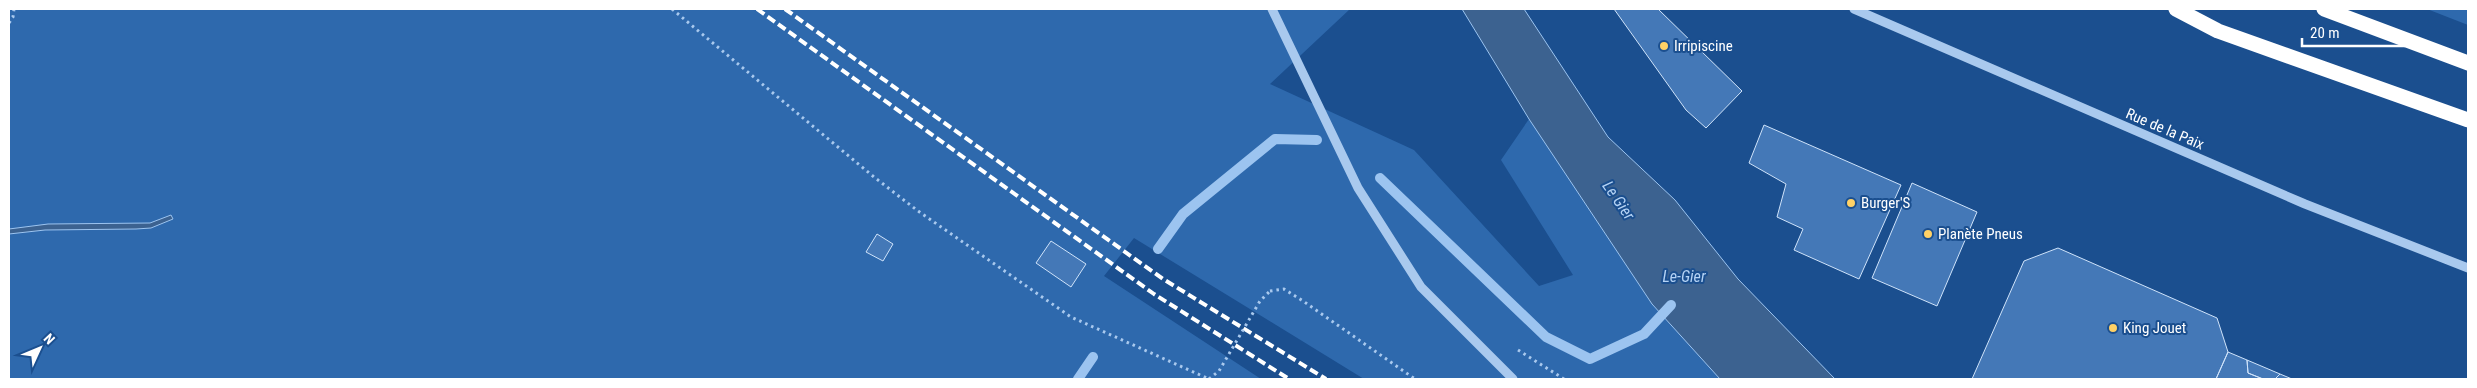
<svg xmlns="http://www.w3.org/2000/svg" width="2477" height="388" viewBox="0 0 2477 388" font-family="'Roboto Condensed',sans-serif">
	<rect width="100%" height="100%" fill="#1b4f8f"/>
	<path fill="#2e69ad" d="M9,9H1350L1270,84L1414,150L1539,286L1573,275L1501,160L1529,119L1652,304L1720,379H1364L1134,238L1104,276L1261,379H9Z
		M2427,9H2468V25Z"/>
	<path fill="#3c6290" stroke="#9cc4f0" d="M1462,9H1524L1608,137L1675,200L1738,279L1835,379H1720L1652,304L1529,119Z
		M171,215L173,219L151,228L136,229L45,230L9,234V229L48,224L150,223Z"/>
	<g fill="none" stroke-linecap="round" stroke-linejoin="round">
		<path stroke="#9cc4f0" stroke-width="10" d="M1380,178L1546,337L1590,359L1644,334L1671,305
			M1158,249L1183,214L1275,139L1317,140
			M1078,379L1093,357"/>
	</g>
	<path fill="#4478b7" stroke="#cfe3fa" d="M1614,9H1658L1742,91L1706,128L1686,110Z
		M1764,125L1901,185L1859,279L1794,250L1803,229L1777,217L1786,184L1749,163Z
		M1912,183L1977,212L1937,306L1872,278Z
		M877,234L893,244L883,261L866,252Z
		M1051,241L1086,264L1071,287L1036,263Z
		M2058,248L2217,318L2228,352L2216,379H1972L2024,261Z
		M2228,352L2247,360L2248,373L2263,379H2216Z
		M2247,360L2280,374L2275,379H2263L2248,373Z
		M2280,374L2292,379H2275Z"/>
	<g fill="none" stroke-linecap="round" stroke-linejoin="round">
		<path stroke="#a9c9ee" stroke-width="3" stroke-dasharray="2.5 4" stroke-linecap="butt" d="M672,9L874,177L918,211L1071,317L1209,379
			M9,23L13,17L14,9
			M1270,291L1284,289L1303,301L1415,379
			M1518,350L1564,379"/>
		<path stroke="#a9c9ee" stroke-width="9" d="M1272,9L1358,188L1421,287L1513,379
			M1854,9L2305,204L2468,268"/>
		<path stroke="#fff" stroke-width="15" d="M2176,9L2218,31L2468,120
			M2324,9L2468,63"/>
		<path stroke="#fff" stroke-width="4" stroke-dasharray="9 4" stroke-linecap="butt" d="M757,9L1154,294L1289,379
			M785,9L1163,279L1326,379"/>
		<path stroke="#a9c9ee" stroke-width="3" stroke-dasharray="2.5 4" stroke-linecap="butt" d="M1209,379L1219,371L1260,301L1270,291"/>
	</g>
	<g fill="#ffd166" stroke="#1b4f8f" stroke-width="2">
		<circle cx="1664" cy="46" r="5"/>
		<circle cx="1851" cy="203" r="5"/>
		<circle cx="1928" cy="234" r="5"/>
		<circle cx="2113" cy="328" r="5"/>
	</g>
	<g text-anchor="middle" stroke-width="4" stroke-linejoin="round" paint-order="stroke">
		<g font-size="15" fill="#fff" stroke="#1b4f8f" text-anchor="start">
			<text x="1674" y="51">Irripiscine</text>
			<text x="1861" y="208">Burger'S</text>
			<text x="1938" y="239">Planète Pneus</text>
			<text x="2123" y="333">King Jouet</text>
		</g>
		<g font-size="15" fill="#fff" stroke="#1b4f8f">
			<text transform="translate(2165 129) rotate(23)" y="5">Rue de la Paix</text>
		</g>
		<g font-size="16" font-style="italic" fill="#b5d3f5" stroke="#1b4f8f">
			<text transform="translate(1619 200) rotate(55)" y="6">Le Gier</text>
			<text x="1684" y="282">Le-Gier</text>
		</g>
	</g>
	<rect width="2477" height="388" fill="none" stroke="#ffffff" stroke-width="20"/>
	<g transform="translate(40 348) rotate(46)" stroke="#1b4f8f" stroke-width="4" paint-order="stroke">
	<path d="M0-4L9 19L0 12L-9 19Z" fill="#ffffff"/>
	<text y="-8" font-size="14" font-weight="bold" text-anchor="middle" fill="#ffffff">N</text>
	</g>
	<path d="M2302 38v8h102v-8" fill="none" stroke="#ffffff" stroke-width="2.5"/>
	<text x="2310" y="38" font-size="15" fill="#ffffff" stroke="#1b4f8f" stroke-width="4" paint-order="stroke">20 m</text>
</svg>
